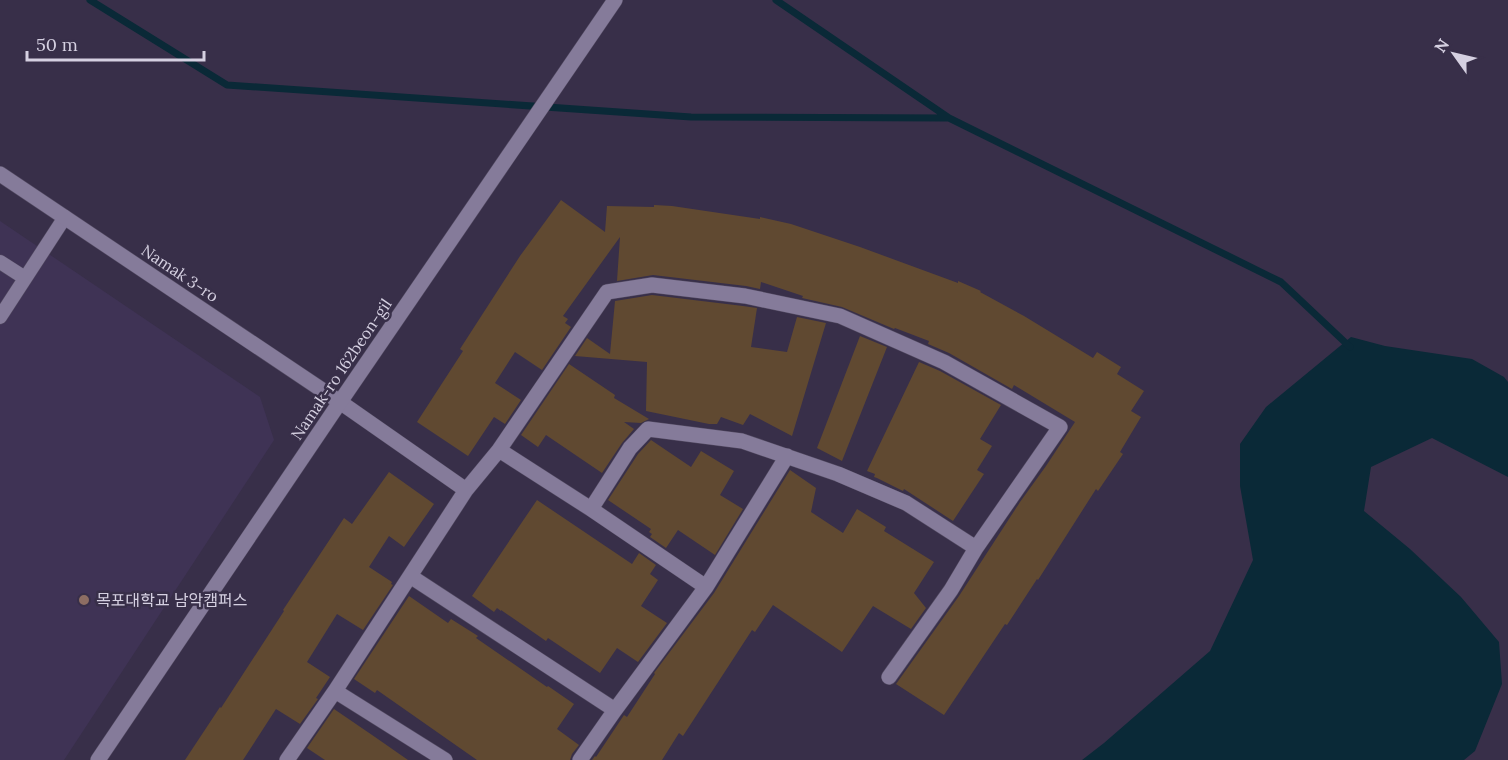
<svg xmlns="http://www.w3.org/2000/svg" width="1508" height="760" viewBox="0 0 1508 760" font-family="Lora,'Noto Sans KR',serif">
	<rect width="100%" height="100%" fill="#382f49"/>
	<path fill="#3f3355" d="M0,221L260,397L274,440L64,760H0Z"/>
	<path fill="#0a2937" d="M1351,337L1385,346L1472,359L1504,377L1508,382V477L1432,438L1371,467L1364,511L1410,549L1461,597L1499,642L1502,684L1475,751L1464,760H1082L1104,743L1210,651L1253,560L1240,486V444L1266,407Z"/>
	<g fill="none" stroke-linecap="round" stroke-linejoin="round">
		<path stroke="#0a2937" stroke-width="7" d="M90,0L227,85L691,117L949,118
			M776,0L949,118L1281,282L1350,347"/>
	</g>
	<path fill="#604931" d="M561,200L605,232L607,206L654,207V205L672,206L760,219V217L791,224L860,247L958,283V281L981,291L980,292L1024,316L1093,358L1097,352L1121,367L1117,374L1144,391L1131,411L1141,417L1120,452L1123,454L1098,491L1096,489L1038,580L1037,579L1007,625L1005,624L944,715L896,684L959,596L1020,502L1046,466L1075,422L1014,385L1012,389L949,353L928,344L929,341L895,328L894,329L842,307L802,298L803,296L761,282L760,289L746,286L653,275L617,281L620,237L563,316L568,319L565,323L571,327L542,370L515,352L495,383L521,400L505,424L494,417L468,456L417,422L463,351L460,349L520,256Z
		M652,295L743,306L757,308L751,347L787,352L797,317L826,323L792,436L750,414L743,425L721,417L717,424H709L646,411L647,362L575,356L587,338L610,354L615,301Z
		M860,336L887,347L842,461L817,448Z
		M919,362L940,371L1001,405L980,439L992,446L977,470L984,474L953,521L904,489L903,491L877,478L874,477L875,474L867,471Z
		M569,364L615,395L614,398L649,419L641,423L624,422L634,429L622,443L602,473L546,435L538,447L521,435Z
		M651,440L691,467L701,451L734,471L720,495L743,509L715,555L678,530L666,548L650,537L652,534L649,532L651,529L608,500L638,454Z
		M790,470L816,488L811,512L843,533L857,509L886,527L884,531L934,562L914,593L926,608L911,629L873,606L842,652L773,605L755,632L752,630L683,736L679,733L662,760H592L595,756L596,757L624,715L627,717L655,674L654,673L714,593Z
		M389,472L434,504L404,547L389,536L369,567L392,582L391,584L393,585L363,630L337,614L307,662L330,677L316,698L318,699L300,724L276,709L243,760H185L220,707L221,708L284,611L283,610L344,518L352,524Z
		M537,500L632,564L639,553L656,565L650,574L658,580L641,606L667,623L638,662L617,648L600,673L548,638L546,641L501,610V611L497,608L494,612L472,596Z
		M409,596L448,623L451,619L478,636L476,638L547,687L548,686L574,704L557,729L579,745L572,754L570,760H477L377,690L375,693L354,679Z
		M334,709L375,737L408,760H325L307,748Z"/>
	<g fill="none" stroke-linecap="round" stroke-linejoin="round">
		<defs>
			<path id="lane" d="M0,262L25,278
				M0,317L65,217"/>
			<path id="street" d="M340,402L466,490
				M499,450L591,509L706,587
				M591,509L630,448L648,429L742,441L838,474L906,503L976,548
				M410,576L335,691L445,760
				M615,710L410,576L466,490L499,450L607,292L652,285L745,296L840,316L944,362L1060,427L976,548L951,590L889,677
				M287,760L335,691
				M580,760L615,710L706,587L787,456"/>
			<path id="secondary" d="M0,174L340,402
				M98,760L340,402L615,0"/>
		</defs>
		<use href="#lane" stroke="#524a61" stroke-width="15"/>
		<use href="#street" stroke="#524a61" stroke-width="16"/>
		<use href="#secondary" stroke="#524a61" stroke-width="16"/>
		<use href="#lane" stroke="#857b9a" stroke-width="14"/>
		<use href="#street" stroke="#857b9a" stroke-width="15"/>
		<use href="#secondary" stroke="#857b9a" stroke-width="15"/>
	</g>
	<circle fill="#8d6e63" stroke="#382f49" stroke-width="2" cx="84" cy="600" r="6"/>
	<g text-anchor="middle" stroke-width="5" stroke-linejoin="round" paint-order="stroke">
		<g font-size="16" fill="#d5d0e1" stroke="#382f49">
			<text transform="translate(180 273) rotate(34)" y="6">Namak 3-ro</text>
			<text transform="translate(341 369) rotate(-56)" y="6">Namak-ro 162beon-gil</text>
		</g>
		<g font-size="16" fill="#d5d0e1" stroke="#382f49" text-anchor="start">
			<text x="96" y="606">목포대학교 남악캠퍼스</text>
		</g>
	</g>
	<g transform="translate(1454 54) rotate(304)" stroke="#382f49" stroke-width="4.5" paint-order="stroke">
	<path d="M0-4.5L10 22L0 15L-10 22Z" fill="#d5d0e1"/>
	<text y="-9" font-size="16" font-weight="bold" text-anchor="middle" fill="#d5d0e1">N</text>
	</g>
	<path d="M27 51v9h177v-9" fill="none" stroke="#d5d0e1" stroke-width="3"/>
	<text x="36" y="51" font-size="18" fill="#d5d0e1" stroke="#382f49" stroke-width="4.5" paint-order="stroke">50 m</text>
</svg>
